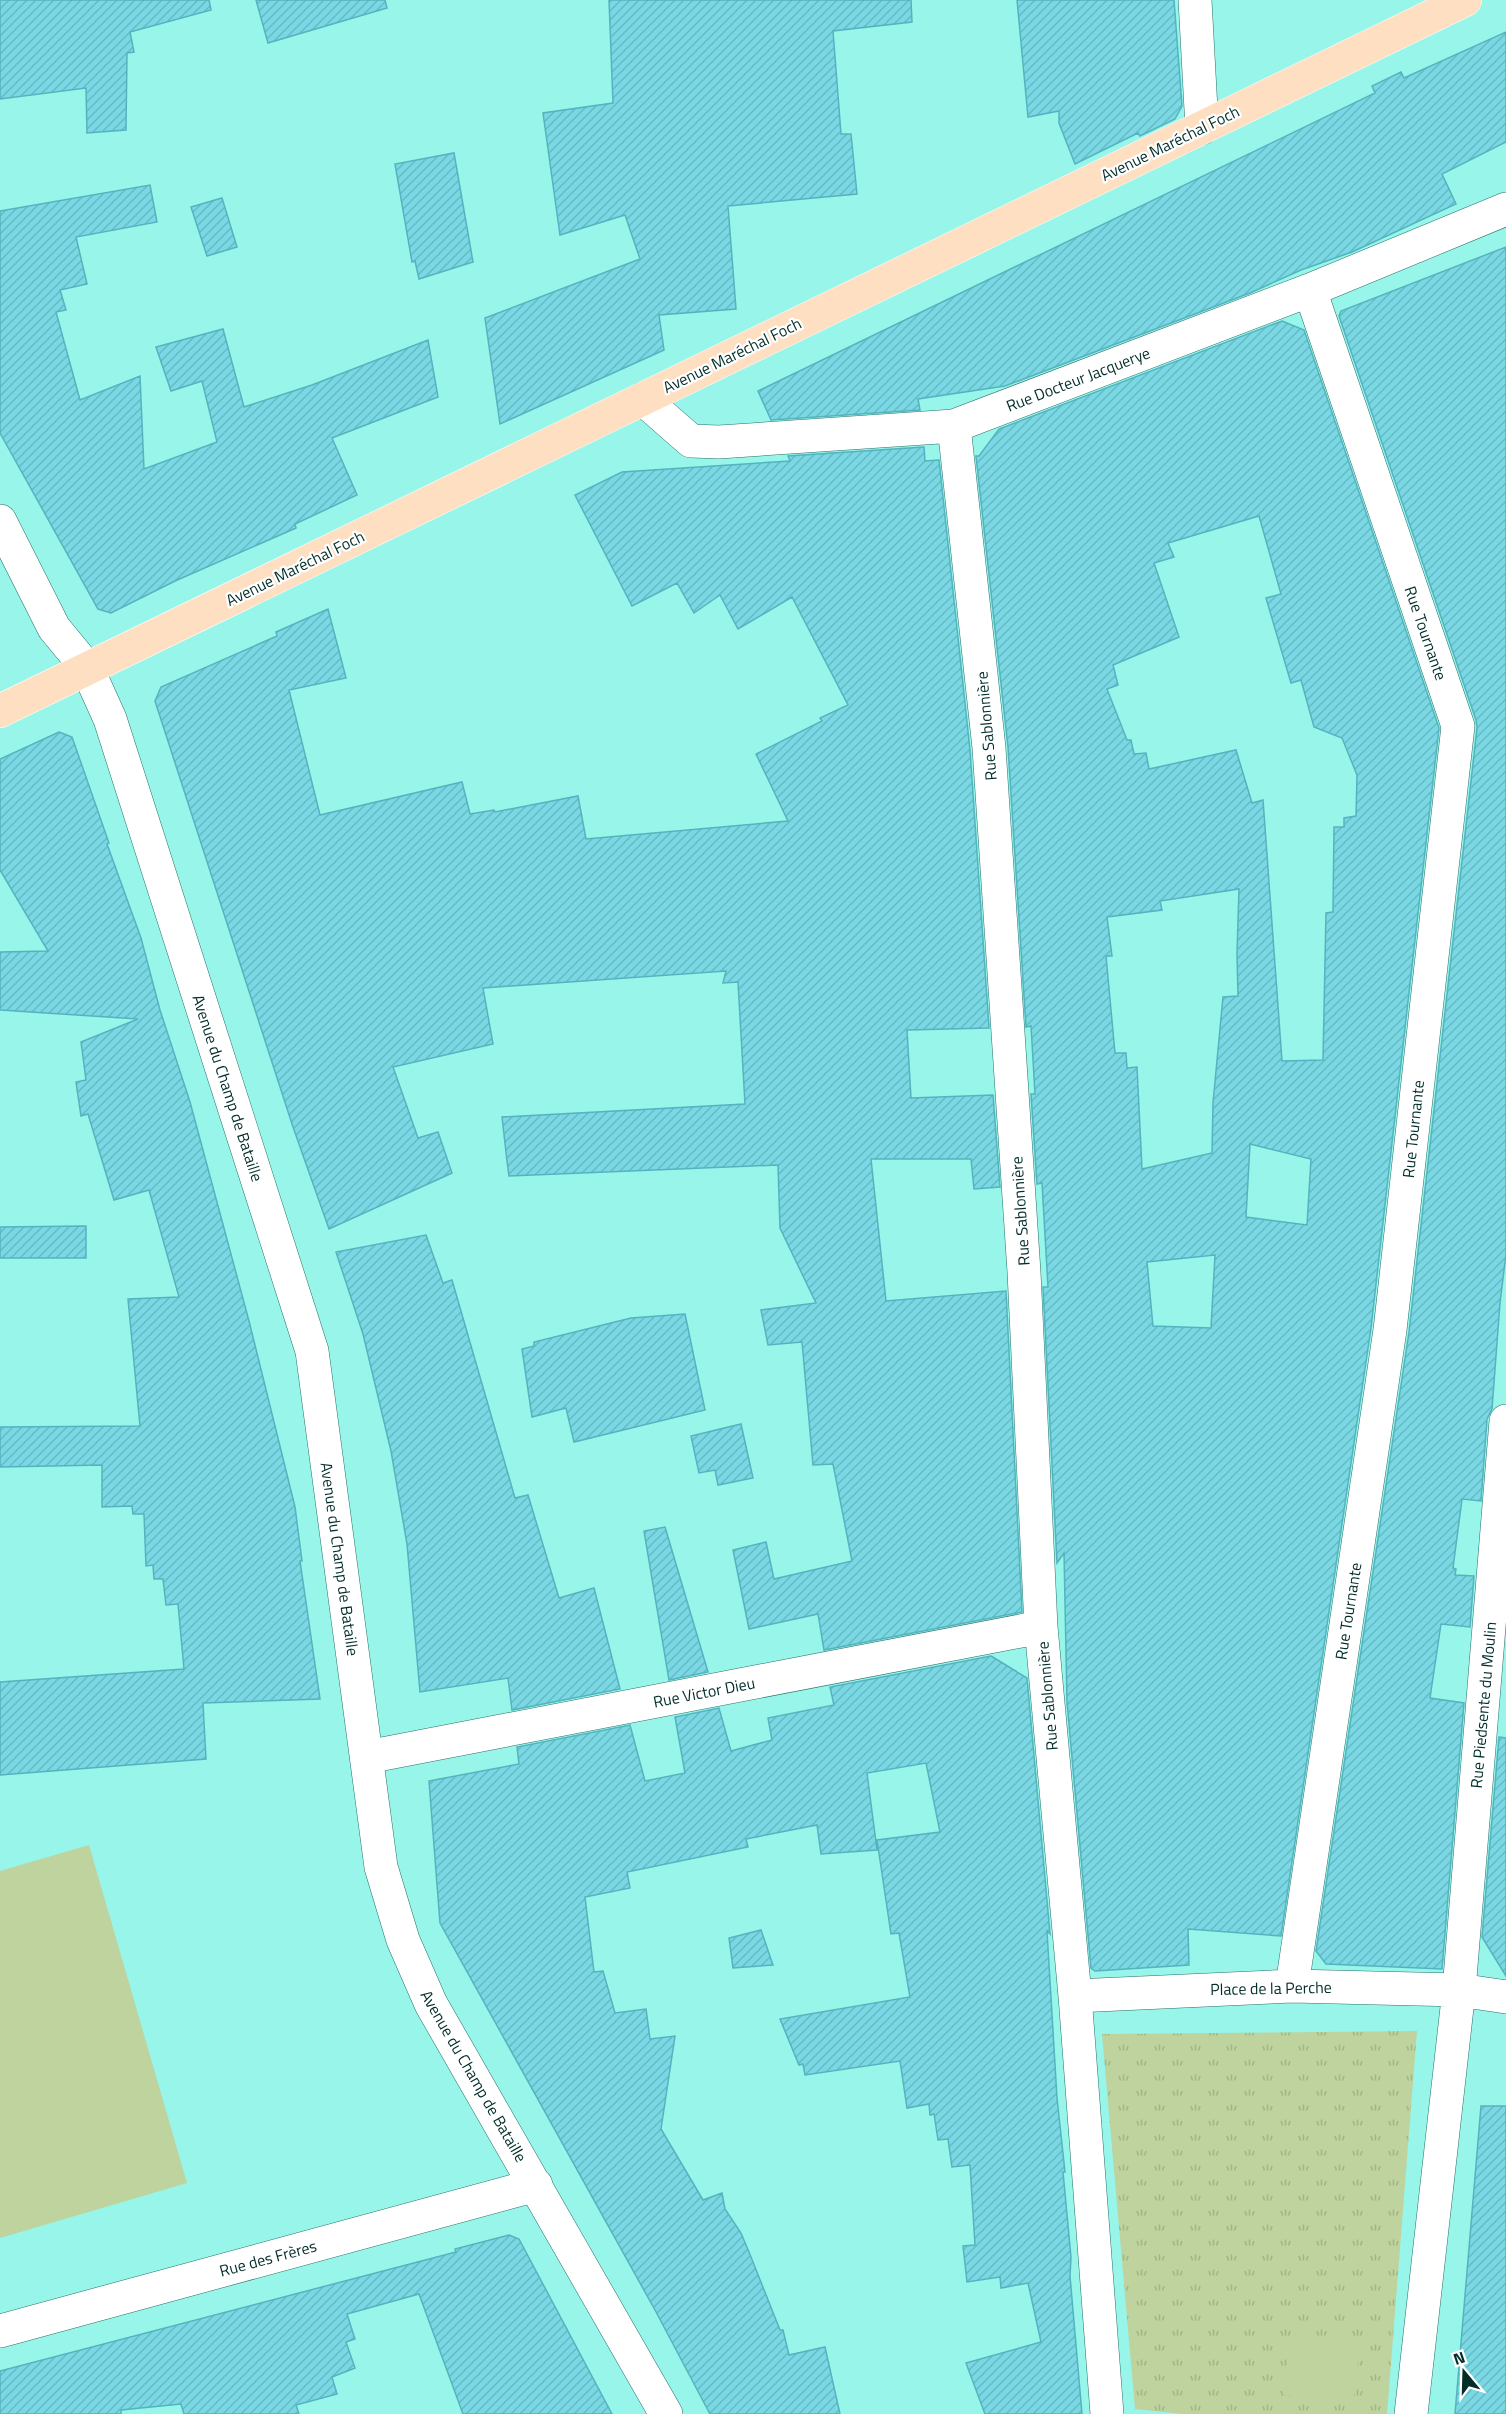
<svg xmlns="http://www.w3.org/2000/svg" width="1506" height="2414" viewBox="0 0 1506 2414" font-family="'Titillium Web',sans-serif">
	<defs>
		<pattern id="grass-tufts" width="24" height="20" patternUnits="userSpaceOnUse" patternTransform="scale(1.5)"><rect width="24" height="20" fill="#bed39e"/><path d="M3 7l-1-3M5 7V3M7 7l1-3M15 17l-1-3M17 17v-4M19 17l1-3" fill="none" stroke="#a2b588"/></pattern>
		<pattern id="building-hatch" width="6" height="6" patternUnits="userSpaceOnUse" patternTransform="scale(1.5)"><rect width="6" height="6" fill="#79d8e3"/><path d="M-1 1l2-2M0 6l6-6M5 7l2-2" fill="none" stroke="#67bac3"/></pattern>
	</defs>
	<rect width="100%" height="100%" fill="#97f5e9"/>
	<path fill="url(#grass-tufts)" d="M1417,2031L1387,2414H1183L1135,2409L1102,2034Z"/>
	<path fill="#bed39e" d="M89,1845L187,2183L0,2238V1871Z
		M1291,2338L1360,2344L1354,2399L1284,2395Z"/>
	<path fill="url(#building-hatch)" stroke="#53b4bf" stroke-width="1.5" fill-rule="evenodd" d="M0,0H209L211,10L130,32L134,52L127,53L126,130L87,133L86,88L0,99Z
		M256,0H385L387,8L268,43Z
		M609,0H911L912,22L833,31L841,134H851L857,194L728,206L736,309L659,315L664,350L500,424L485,318L640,259L625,215L560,235L543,113L613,103Z
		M1017,0H1174L1182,106L1175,119L1140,136L1138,133L1075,164L1059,123V111L1028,117Z
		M1506,32V142L1442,174L1456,204L1352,252L1301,270L1250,293L1005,386L918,399L920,410L771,420L758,391L1375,93L1372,86L1401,72L1404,78Z
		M454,153L473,262L419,279L415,261L412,262L395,164Z
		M150,185L157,222L76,237L87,284L60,290L66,310L56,312L80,400L140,376L144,469L217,442L202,381L171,391L156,347L223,329L244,407L312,385L428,340L438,397L332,438L357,495L295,524L296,528L175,581L111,613L98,609L0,433V211Z
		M222,198L237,247L207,256L191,207Z
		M1506,247V1254L1500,1303L1492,1409L1487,1419L1481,1501L1462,1499L1453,1568L1456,1569L1455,1575L1474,1576L1470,1627L1441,1624L1430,1698L1464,1703L1442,1969L1326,1964L1316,1951L1409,1332L1477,728L1476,720L1339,316L1341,311Z
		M1282,321L1304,330L1439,728L1371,1328L1281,1936L1188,1929L1189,1965L1095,1971L1091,1968L1067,1702L1064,1553L1057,1563L1043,1287H1048L1042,1183L1037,1184L1031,1094H1035L1031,1026L1026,1027L1008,747L976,456H979L999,429ZM1259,516L1281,594L1266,598L1291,683L1301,680L1314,727L1342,738L1357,775L1356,816L1344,818V827H1334L1333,912L1326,913L1323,1060L1282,1061L1263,800L1252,803L1236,750L1149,769L1146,753L1134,754L1131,740H1127L1107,689L1118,685L1113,665L1179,637L1154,563L1174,557L1168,543ZM1239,889L1237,954L1238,996L1223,997L1213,1103L1212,1153L1142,1169L1137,1067L1127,1068L1126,1053H1115L1106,956H1112L1107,917L1162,910L1160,901ZM1250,1144L1311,1159L1307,1225L1246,1217ZM1215,1255L1211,1328L1153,1326L1147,1262Z
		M924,447L925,461L939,460L970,750L989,1028L907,1030L911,1098L993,1095L1000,1187L974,1189L971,1159H871L886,1301L1006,1291L1022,1612L824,1650L818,1614L749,1629L733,1550L766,1542L774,1579L852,1561L833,1464L813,1465L802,1342L768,1345L761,1310L816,1303L780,1228L778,1165L509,1176L507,1161L502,1117L745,1104L738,982L723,983L726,971L483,988L493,1044L393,1067L418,1138L438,1132L452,1173L329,1229L293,1127L155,701L161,687L277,636L276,632L328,609L346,678L289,690L320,815L462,782L470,814L494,810L495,812L578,796L586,839L788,821L756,754L822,721L820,718L848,705L792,597L738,629L720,595L694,613L677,583L632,606L575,495L622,472L790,461L788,456Z
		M59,732L72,737L109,843L107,844L141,938L160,1010L190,1102L249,1321L295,1507L302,1561H300L320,1699L203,1703L206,1759L0,1775V1682L184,1669L178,1604L166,1605L163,1579H154L153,1565L146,1566L144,1514H133L132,1506L102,1507V1465L0,1467V1427L140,1426L128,1299L179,1297L149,1190L114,1200L88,1114L81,1116L76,1082L86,1080L81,1042L138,1019L0,1010V952L48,951L0,870V759Z
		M86,1226V1258H0V1227Z
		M426,1235L443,1283L452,1280L515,1498L528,1495L559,1598L594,1588L620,1689L512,1710L508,1678L420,1692L407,1544L391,1451L363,1334L336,1252Z
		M685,1314L705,1410L574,1442L566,1408L532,1417L522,1349L534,1346V1342L631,1318Z
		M741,1424L753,1478L718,1485L715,1470L699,1473L691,1436Z
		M665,1527L708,1672L669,1680L644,1531Z
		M991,1656L1027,1678L1050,1934L1047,1931L1057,2098L1065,2172H1063L1071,2257L1070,2276L1082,2414H985L966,2363L1041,2342L1028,2283L1001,2288L1000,2277L967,2282L963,2246L975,2245L970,2165L952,2167L948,2139L938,2140L934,2114L930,2115L929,2104L907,2108L900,2061L805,2075L803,2064L799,2065L780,2019L910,1997L899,1933L891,1934L877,1840L940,1832L926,1763L867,1773L877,1850L821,1854L817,1825L746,1839L748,1847L627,1872L630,1888L585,1897L594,1972L603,1971L615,2013L646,2009L650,2039L675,2036L661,2129L703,2200L722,2193L725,2209L741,2233L749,2252L780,2330H783L789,2355L825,2347L840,2414H710L655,2310L440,1923L429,1781L519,1764L517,1747L630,1725L645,1781L685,1773L675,1717L719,1708L731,1751L772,1740L768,1718L834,1705L830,1687Z
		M1499,1737L1506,1738V1976L1482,1937Z
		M761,1930L773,1965L733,1968L729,1938Z
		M1481,2106H1506V2414H1455Z
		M509,2235L519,2239L612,2414H463L419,2294L347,2314L355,2339L346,2342L355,2368L332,2377L337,2394L296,2405L299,2414H184L181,2404L121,2410V2414H0V2371L456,2252L455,2249Z"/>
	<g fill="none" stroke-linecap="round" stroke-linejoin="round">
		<defs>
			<path id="minor" d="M1195,0L1202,128
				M643,399L691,441L719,442L954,426L1310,290L1506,209
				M954,426L989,748L1024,1272L1041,1627L1075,1996L1107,2414
				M0,521L54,628L87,668L110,719L312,1351L381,1867L403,1940L431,2004L666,2414
				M1506,1421L1459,1990L1506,1997
				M367,1757L1041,1627
				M1292,1986L1390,1330L1458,726L1310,290
				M1075,1996L1292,1986L1459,1990L1411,2414
				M0,2331L536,2185"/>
			<path id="major" d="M0,711L1465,0"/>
		</defs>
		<use href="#minor" stroke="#28726a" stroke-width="34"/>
		<use href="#major" stroke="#fff" stroke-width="34"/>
		<use href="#minor" stroke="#fff" stroke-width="33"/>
		<use href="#major" stroke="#fedfc2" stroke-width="33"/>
	</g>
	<g text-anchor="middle" stroke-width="4.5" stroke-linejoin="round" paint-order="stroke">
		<g font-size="16" fill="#022e2a" stroke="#fff">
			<text transform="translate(1170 143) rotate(-26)" y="6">Avenue Maréchal Foch</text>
			<text transform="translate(732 355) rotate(-26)" y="6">Avenue Maréchal Foch</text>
			<text transform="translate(1078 379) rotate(-21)" y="6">Rue Docteur Jacquerye</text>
			<text transform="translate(295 568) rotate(-26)" y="6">Avenue Maréchal Foch</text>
			<text transform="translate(1426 633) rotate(71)" y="6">Rue Tournante</text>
			<text transform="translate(986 726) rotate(-95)" y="6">Rue Sablonnière</text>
			<text transform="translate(228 1088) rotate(72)" y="6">Avenue du Champ de Bataille</text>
			<text transform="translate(1413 1129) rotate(-84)" y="6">Rue Tournante</text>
			<text transform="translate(1020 1211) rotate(-94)" y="6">Rue Sablonnière</text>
			<text transform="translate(340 1559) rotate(82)" y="6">Avenue du Champ de Bataille</text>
			<text transform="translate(1348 1611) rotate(-81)" y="6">Rue Tournante</text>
			<text transform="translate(704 1692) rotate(-11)" y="6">Rue Victor Dieu</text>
			<text transform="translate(1047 1696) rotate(-95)" y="6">Rue Sablonnière</text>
			<text transform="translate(1483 1705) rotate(-85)" y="6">Rue Piedsente du Moulin</text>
			<text transform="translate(1271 1988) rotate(-1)" y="6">Place de la Perche</text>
			<text transform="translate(474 2076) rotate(60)" y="6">Avenue du Champ de Bataille</text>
			<text transform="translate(268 2258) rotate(-15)" y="6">Rue des Frères</text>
		</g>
	</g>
	<g transform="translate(1464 2372) rotate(341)" stroke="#ffffff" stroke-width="4.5" paint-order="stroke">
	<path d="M0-4.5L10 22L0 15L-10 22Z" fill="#022e2a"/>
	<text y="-9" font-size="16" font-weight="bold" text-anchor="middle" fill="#022e2a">N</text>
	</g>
</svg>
